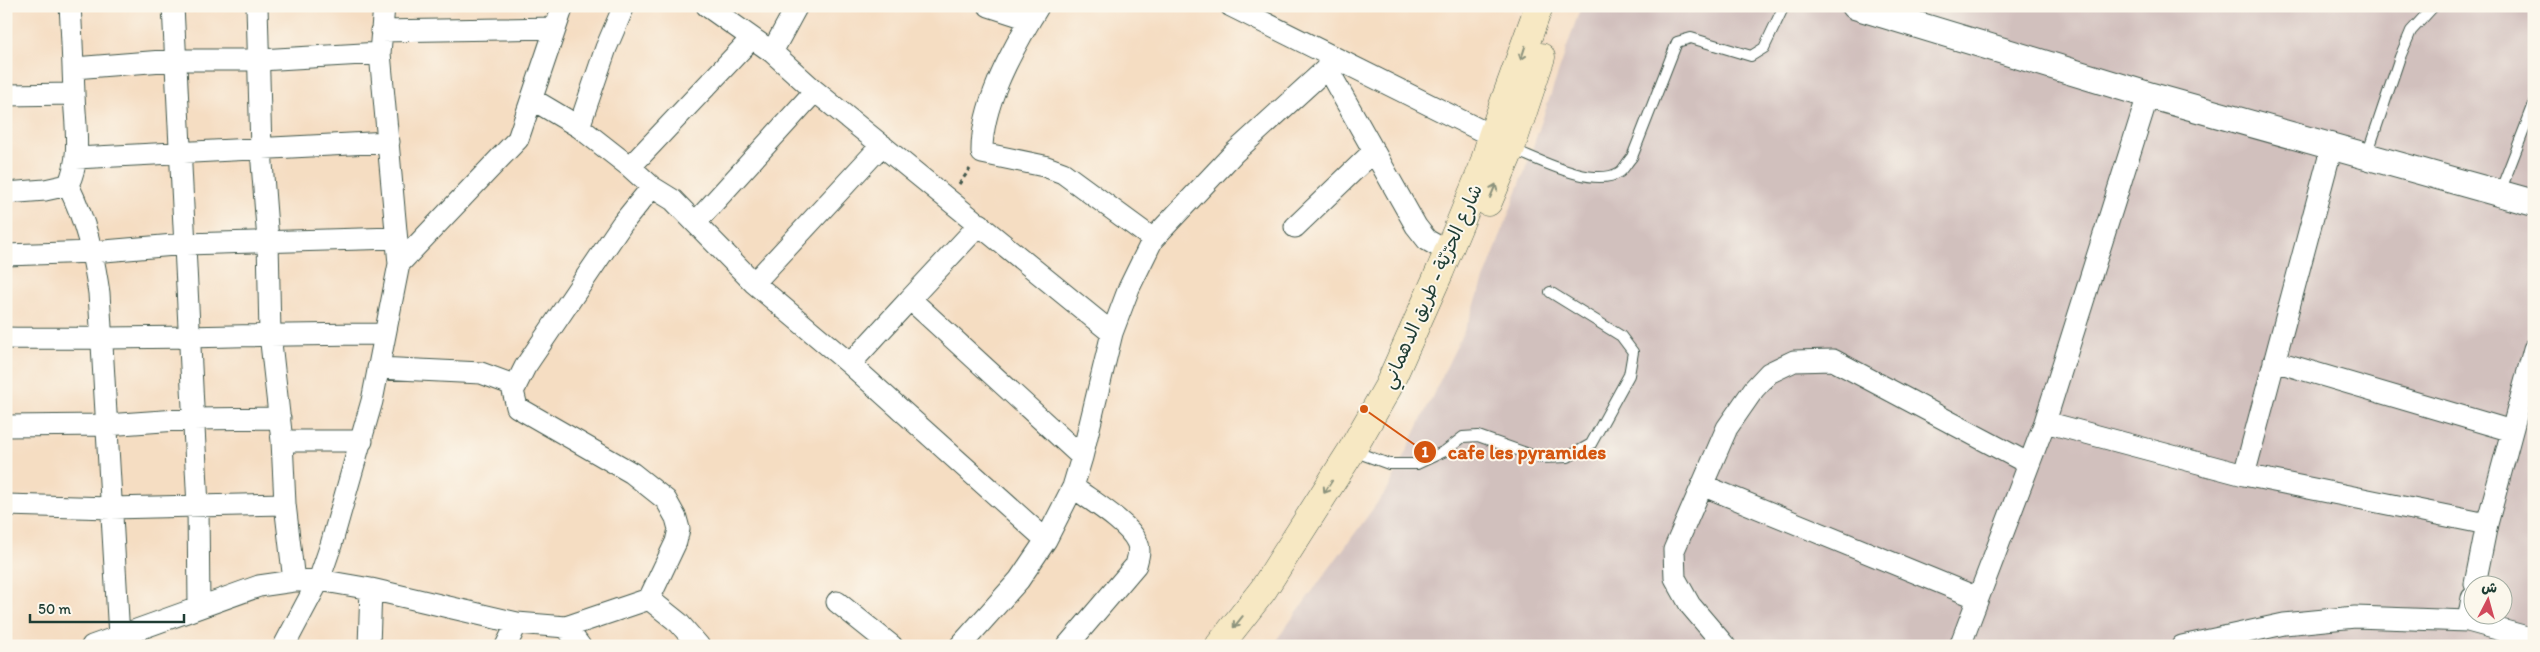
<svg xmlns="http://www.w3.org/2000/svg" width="2540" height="652" viewBox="0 0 2540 652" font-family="Itim,'Playpen Sans Arabic',sans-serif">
	<rect width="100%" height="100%" fill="#fbf7ec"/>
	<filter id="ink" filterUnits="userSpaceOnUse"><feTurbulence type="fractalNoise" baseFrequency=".02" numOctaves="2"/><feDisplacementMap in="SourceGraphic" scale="10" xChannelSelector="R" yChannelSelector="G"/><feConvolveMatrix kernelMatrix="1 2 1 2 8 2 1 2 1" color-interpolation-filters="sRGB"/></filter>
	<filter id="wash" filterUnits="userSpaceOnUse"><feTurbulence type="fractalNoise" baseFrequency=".0096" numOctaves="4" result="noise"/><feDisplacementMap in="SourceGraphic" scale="20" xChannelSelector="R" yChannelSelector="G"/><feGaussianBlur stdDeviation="1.12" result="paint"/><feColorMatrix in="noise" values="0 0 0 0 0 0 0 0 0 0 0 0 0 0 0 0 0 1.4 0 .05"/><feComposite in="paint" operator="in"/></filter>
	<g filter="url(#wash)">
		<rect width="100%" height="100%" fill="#f5ddc2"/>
		<path fill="#d1c0bd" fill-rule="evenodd" d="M1581,6H2534V646H1272L1389,487L1469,320L1524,173ZM2472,584H2502V614H2472Z"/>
	</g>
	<g filter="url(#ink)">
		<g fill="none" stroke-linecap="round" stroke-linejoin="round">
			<defs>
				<path id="service" d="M1512,149C1538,159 1593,189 1620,172C1624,169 1628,161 1632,157L1677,42L1691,38L1751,56L1764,48L1784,6
					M2367,155L2400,57L2411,31L2434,6
					M2500,192L2534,104
					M1353,451L1389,464H1417L1445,451L1463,437L1478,436L1540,458L1568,457L1591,444L1629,375L1633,352L1621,336L1550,292"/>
				<path id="minor" d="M173,6L198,507L199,607
					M257,6L261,150L268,241L270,334L282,441L285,504L294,581
					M707,6L772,52L815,91L1112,333
					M989,6L1026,18L1032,17L1038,7
					M1231,6L1492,136L1505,145
					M1032,17C1009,56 981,107 982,153L1044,166L1063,173L1153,239
					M381,31L555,28
					M772,52L797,6
					M74,68L175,60H260L380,53
					M1327,68L1416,226L1427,240L1448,252
					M6,95L74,94
					M532,99L579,127L630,167L652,187L673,200L754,283L850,364L1046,540
					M579,127L606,48L624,6
					M76,158L389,142
					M630,167L752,38
					M68,185C86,222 93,252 99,293L119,636
					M6,193L45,190L68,185C82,157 75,124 74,94C73,65 72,36 70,6
					M696,222L815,91
					M980,224L910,299L1082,457
					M1295,227L1373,152
					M6,255L93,252L186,244L396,238
					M399,264L518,139L563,6
					M754,283L882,145
					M6,338C132,340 258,334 384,334
					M2274,361L2512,431
					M850,364L910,299
					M378,368L481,373L516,386
					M2045,422L2244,475L2487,524
					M6,426L106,425L192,419L280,418
					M282,441H362
					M2244,475L2332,146
					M1702,485L1978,598
					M6,505L111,508L285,504
					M2475,584L2487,524L2534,349
					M649,599L679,623L699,646
					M837,602L892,646
					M2468,621L2472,598
					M566,627L580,646
					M92,646L259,586L294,581L319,580L371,589L517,623L566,627L649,599L676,542L679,529L676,518L666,500L632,473L517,407L513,391L525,367L622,224L652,187
					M284,646L319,580L331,545L372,401L399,264L380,53L384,6
					M369,646L371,589
					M506,646L517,623
					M960,646L1019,580L1046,540L1073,487L1082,457L1112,333L1129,288L1153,239L1234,153L1327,68L1329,55
					M1067,646L1136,565C1138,557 1141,550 1137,542C1129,523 1090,500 1073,487
					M1725,646L1690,605L1675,578L1674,550L1727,428L1754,389L1769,373L1794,361L1833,360L2029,464
					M1960,646L2045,422L2148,95
					M2182,646L2284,624L2355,617L2468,621L2534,639"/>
				<path id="tertiary" d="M1855,6L2148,95L2534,203"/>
				<path id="secondary" d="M1488,202L1511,148L1541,57
					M1219,646L1263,590L1352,450L1388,387L1440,271L1482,170L1492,136L1539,6"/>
			</defs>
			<use href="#service" stroke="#3f5549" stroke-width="12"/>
			<use href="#minor" stroke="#3f5549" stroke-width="23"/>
			<use href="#tertiary" stroke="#3f5549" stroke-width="28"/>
			<use href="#secondary" stroke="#3f5549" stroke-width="29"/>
			<path stroke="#3f5549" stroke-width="3" stroke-dasharray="4 4" stroke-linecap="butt" d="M959,184L970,169"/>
			<use href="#service" stroke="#fff" stroke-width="10"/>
			<use href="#minor" stroke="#fff" stroke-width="21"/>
			<use href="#tertiary" stroke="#fff" stroke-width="26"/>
			<use href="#secondary" stroke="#f7e8c3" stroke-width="28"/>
		</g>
		<defs><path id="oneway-shaft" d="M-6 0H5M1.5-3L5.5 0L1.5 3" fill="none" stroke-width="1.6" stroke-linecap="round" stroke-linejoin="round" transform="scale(1.25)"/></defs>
		<g stroke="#8b927c">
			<use href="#oneway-shaft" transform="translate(1523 53) rotate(108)"/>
			<use href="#oneway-shaft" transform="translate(1493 191) rotate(-67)"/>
			<use href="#oneway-shaft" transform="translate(1328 487) rotate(123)"/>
			<use href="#oneway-shaft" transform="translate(1238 622) rotate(129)"/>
		</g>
	</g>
	<g text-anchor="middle" stroke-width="4" stroke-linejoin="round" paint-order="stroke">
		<g font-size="19" fill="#1f3d34" stroke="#fbf7ec">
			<text transform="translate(1431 286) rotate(-66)" y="7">شارع الحرّيّة - طريق الدهماني</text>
		</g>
	</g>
	<path fill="none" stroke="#d45610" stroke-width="2" d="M1364 409L1425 452"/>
	<g fill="#d45610" stroke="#fbf7ec" stroke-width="2">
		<circle cx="1364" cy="409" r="5"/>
		<circle cx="1425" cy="452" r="12"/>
	</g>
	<g font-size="15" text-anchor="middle" font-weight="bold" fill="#fff">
		<text x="1425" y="457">1</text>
	</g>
	<g font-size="20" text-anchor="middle" font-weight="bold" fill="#d45610" stroke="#fbf7ec" stroke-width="4" stroke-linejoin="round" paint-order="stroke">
		<text x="1527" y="459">cafe les pyramides</text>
	</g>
	<rect width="2540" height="652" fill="none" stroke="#fbf7ec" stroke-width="25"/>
	<g transform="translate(2488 600) rotate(6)"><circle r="24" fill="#fbf7ec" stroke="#a3ada2"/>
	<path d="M0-4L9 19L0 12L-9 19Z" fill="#d1495b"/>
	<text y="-8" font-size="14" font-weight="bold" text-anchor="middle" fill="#1f3d34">ش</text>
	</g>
	<path d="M30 614v8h154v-8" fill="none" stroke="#1f3d34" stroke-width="2.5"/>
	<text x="38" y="614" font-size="15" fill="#1f3d34" stroke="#fbf7ec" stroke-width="4" paint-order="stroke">50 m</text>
</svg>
